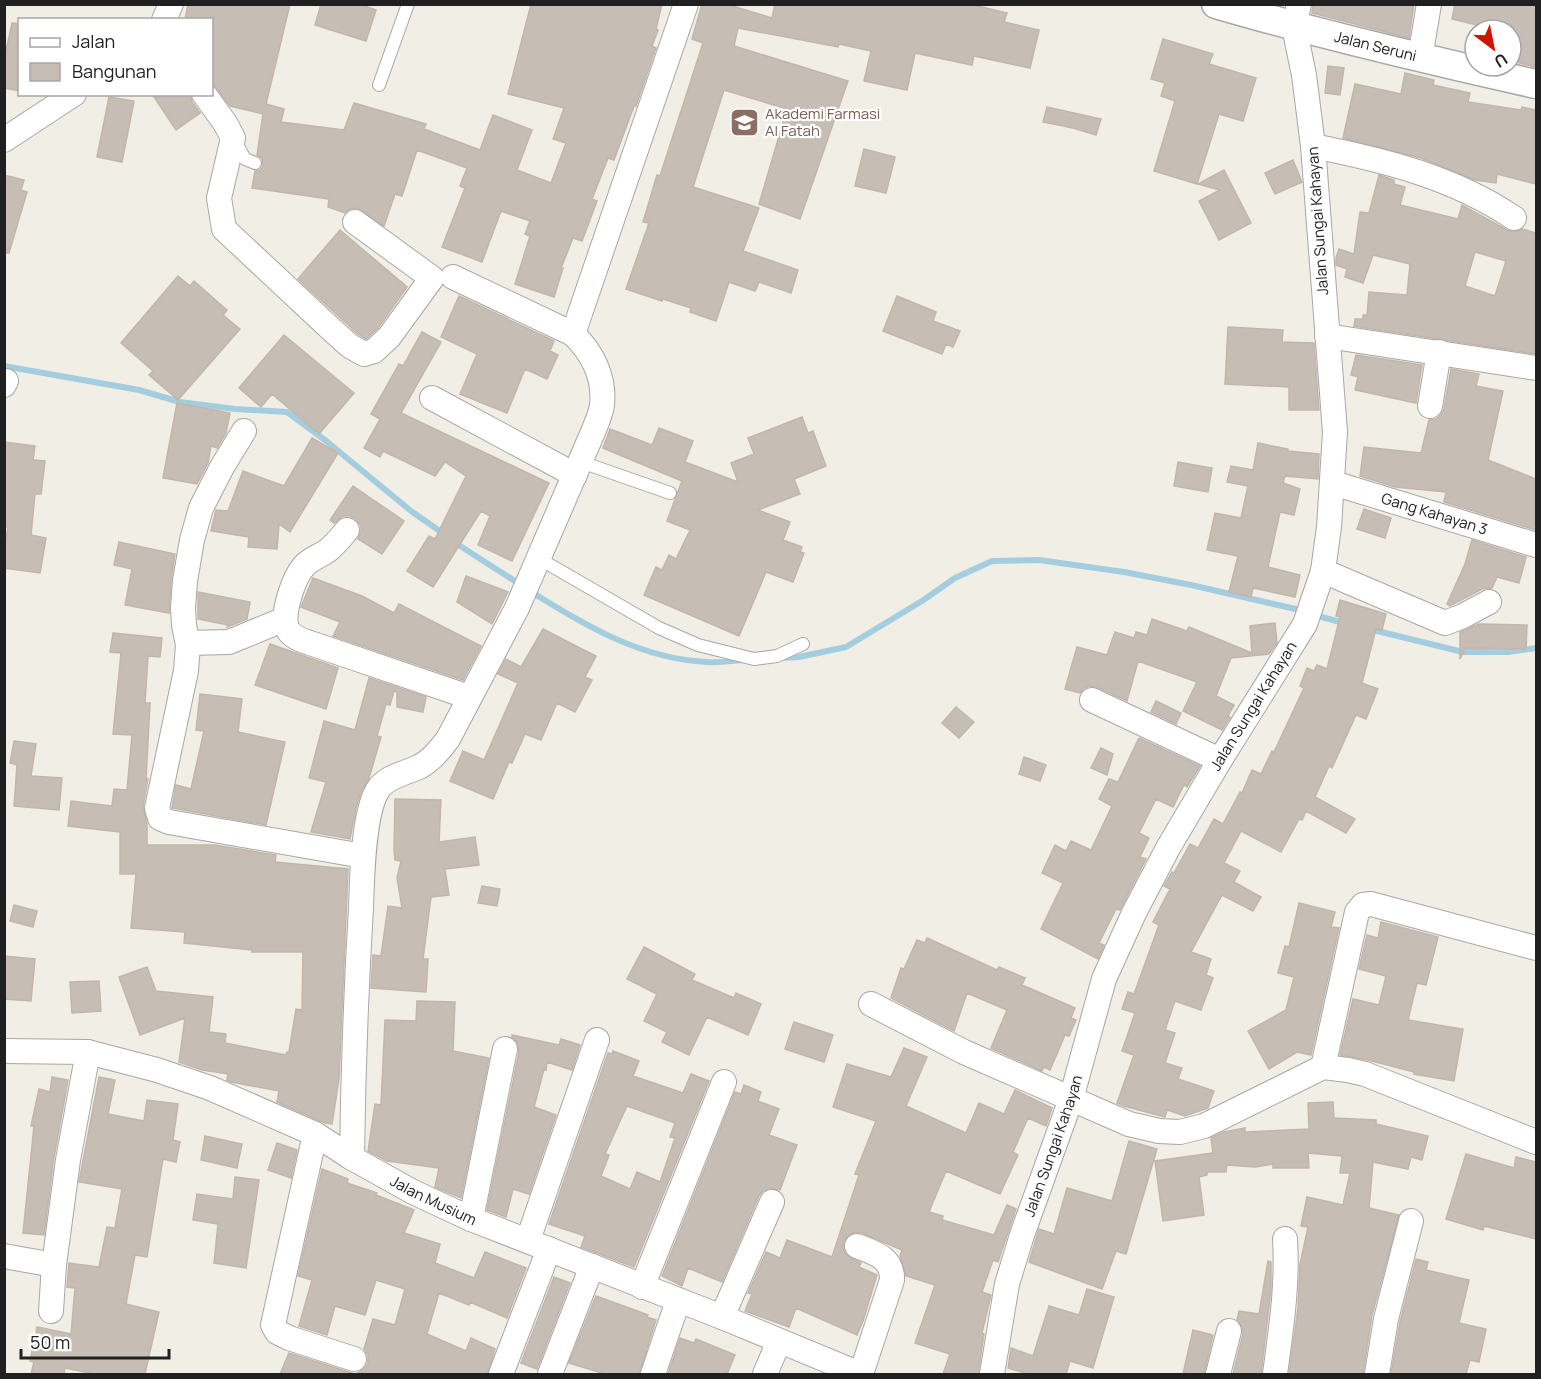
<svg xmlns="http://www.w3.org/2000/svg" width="1541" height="1379" viewBox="0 0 1541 1379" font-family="Manrope,sans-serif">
	<rect width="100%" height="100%" fill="#f1eee6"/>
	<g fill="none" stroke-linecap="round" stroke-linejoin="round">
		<path stroke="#a5cde0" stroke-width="6" d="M4,366L139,390L180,402L235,409L287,412L325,440L411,511L444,534
			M454,542L521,585
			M530,591C584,625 641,659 707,662C719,663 731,661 743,660
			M1314,615L1344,623
			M1369,629L1463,652H1508L1536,648
			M781,658L799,657L846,647L922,601L955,578L992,561L1039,560L1124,572L1191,585L1304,611"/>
	</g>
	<path fill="#c6beb5" stroke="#c3b6a8" stroke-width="1.5" fill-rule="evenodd" d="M188,4H290L266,104L284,109L281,122L344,130L354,103L426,124L424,129L480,150L493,115L532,130L517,170L551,183L566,143L553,139L564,108L508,94L531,4H662L656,29L658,30L652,46L656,48L636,106H634L614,160L608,158L592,199L597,201L582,241L573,238L561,268H563L554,297L515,284L530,236L525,234L530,221L501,211L482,262L442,247L465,188L460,186L467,168L417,150L402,196L395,194L384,226L357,208L350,209L345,213L328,207L329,199L252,188L255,171L260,170L263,165L262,158L257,155L263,114L230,106L212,82V20H185Z
		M321,4H359L376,10L366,41L315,25Z
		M702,4H726L772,18L775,4H970L1007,13L1004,22L1039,30L1030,68L974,56L972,65L915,53L907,90L864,81L871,51L839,44L838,47L738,28L734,46L848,81L800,219L759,204L787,109L724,90L693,187L759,208L743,251L798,270L791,293L759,282L755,291L729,282L716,321L690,312L691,308L663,299L662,301L626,289L649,223L643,222L657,175L660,176L703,43L692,39Z
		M1313,4H1414L1409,38L1312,13Z
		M1455,4H1536V67L1511,61V30H1476L1477,25L1452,19Z
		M12,23L20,24V91L4,88V60Z
		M1163,39L1213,54L1209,64L1256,78L1243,121L1219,114L1197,184L1154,171L1175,101L1161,96L1165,83L1151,79Z
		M1328,66L1344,68L1340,95L1325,93Z
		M1405,73L1434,80L1433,85L1470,93L1468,102L1521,110L1522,107L1536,110V184L1497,174L1496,183L1475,180L1421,158L1343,138L1355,84L1401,94Z
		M152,94H190L192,102L200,113L176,130Z
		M109,97L134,101L122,162L97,157Z
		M1047,107L1101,119L1096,135L1073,128L1043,122Z
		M864,149L895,157L886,193L855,186Z
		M1293,160L1302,182L1275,194L1265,173Z
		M1224,170L1251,223L1219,240L1199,201L1220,190L1198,184Z
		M4,175L24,180L21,190L27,192L9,253H4Z
		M1379,175L1394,180V184L1405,187L1400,205L1458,219L1462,205L1507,230L1514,232L1522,229L1536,233V354L1354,326L1355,319H1363V315H1367L1369,292L1407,295L1410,264L1373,255L1363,283L1345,277L1347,269L1336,265V258L1339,249L1354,254L1360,212L1369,213ZM1475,252L1506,261L1495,296L1465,286Z
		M340,230L407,287L378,328L366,339L358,334L298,279Z
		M178,276L190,286L194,281L227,310L223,315L240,329L178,400L149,375L153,371L121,343Z
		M459,296L554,341L550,351L558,355L547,379L525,369L507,413L460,394L477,354L441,337Z
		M897,296L936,312L933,321L960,331L953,347L946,344L942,354L883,331Z
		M1228,327L1283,330L1282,342L1314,343L1319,410H1289V387L1225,384Z
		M422,332L441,342L401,413L549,483L512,561L478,545L490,516L481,511L433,587L407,571L429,536L435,539L466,476L445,462L435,476L383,451L380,457L364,448L380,419L371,414L399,364L403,366Z
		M284,335L354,393L319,434L272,394L261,407L239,388Z
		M1356,355L1422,365L1416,403L1355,390L1358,377L1351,375Z
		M1451,369L1479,374L1476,386L1503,391L1488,460L1536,479V530L1444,502L1446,492L1395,487L1360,476L1364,447L1421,453L1429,420L1436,419L1441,415L1444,409Z
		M177,403L230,413L226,433L217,448L211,446L208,463L197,484L163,478Z
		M802,417L808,433L813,431L826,466L794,479L800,494L758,510L790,522L783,540L802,547L800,552L804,553L793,582L766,572L739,636L644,595L656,567L662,570L669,555L676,559L690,530L667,521L682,481L603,448L610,429L652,445L659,428L693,441L685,462L738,482L731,463L754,454L748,438Z
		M312,438L338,453L290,532L279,524L277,549L248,547L249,537L211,531L216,510L228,511L243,471L284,486Z
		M4,442L35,446L33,460L45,461L41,494H35L31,535L46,538L40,573L4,568V549L8,527H4Z
		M1258,443L1288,449V451L1319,454L1318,479L1285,476L1283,483L1300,489L1294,515L1280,512L1268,567L1300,575L1295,597L1253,588L1251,597L1229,592L1238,556L1207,550L1215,513L1241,518L1248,486L1227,482L1231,466L1253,470Z
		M1178,462L1212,468L1208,492L1174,486Z
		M353,486L404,521L382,554L358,539L361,532V526L356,519L350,516H343L334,523L330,520Z
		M1364,509L1391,518L1385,538L1357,529Z
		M1472,540L1526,557L1519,583L1497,577L1492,588L1482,589L1450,606L1447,604L1465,564Z
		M119,542L175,554L171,580L169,613L125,605L132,569L114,565Z
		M466,576L508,592L492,624L457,602Z
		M313,578L362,596L394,613L399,604L481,646L463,680L333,636L340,622L301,607Z
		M198,592L250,602L247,619L227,627L228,625L198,619Z
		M1340,600L1386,614L1382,630L1376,629L1362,683L1378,689L1366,719L1356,715L1332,768L1329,766L1315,797L1355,819L1346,833L1306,811L1302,820L1299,819L1281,852L1241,831L1224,863L1240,871L1234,882L1261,897L1253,911L1222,895L1191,952L1211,959L1206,975L1213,978L1201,1010L1175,1001L1165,1030L1175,1033L1165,1063L1182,1068L1178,1079L1214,1091L1208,1108L1185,1116L1167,1110L1165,1117L1124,1106L1117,1103L1134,1055L1122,1051L1135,1013L1122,1009L1128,992L1134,994L1159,925L1153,922L1170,889L1164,886L1172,872L1174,873L1190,844L1198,848L1214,819L1223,824L1240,792L1242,793L1252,770L1261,774L1272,751L1274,752L1304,688L1300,686L1307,668L1314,671L1317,665L1327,669L1340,617L1336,616Z
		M1152,619L1187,631L1189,627L1252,653L1250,626L1275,623L1277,643L1269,654L1231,658L1216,696L1234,705L1228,716L1230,717L1222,730L1183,711L1197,682L1138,661L1127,701L1097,687L1090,686L1084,688L1080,693L1065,689L1077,647L1107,655L1115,632L1134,638L1136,632L1147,635Z
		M1479,624L1527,625L1526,649L1465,648L1460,659V632Z
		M543,629L596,656L585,677L592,680L575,712L557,703L541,740L525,734L512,763L509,762L493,799L450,781L463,751L484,760L518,683L498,674L506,659L521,667Z
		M113,633L162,638L160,657L148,656L145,703H150L146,779H148L143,806L147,824V845H215L276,855L275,862L348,869L339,1079L332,1124L325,1123L277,1102L279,1091L231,1082L227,1080L228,1074L202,1070L179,1062L185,1018L140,1035L119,977L147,967L156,991L213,997L209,1032L226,1034L225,1043L286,1055L287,1052H289L296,1009L302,1010L303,952H252V950L184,943L185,932L131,928L136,874H120V832L68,826L71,801L112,806L114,789L127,790L132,735L113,734L121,653L110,652Z
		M270,644L338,668L326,709L255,685Z
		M369,678L426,697L423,712L397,707V692L394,691L390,705L386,704L377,736L381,737L369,778L361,792L356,808L350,839L311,832L326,782L309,778L324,721L355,730Z
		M200,694L242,699L238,732L285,742L266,825L172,808L176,785L191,789L204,731L196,730Z
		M1156,701L1181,713L1176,724L1151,712Z
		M956,707L974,722L959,738L942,723Z
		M1139,738L1200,766L1187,787L1184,785L1173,807L1156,799L1139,833L1149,838L1140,857L1146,859L1120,910L1116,909L1099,943L1104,945L1098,959L1041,929L1063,883L1042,873L1055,845L1066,851L1071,841L1091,850L1112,806L1099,799L1109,779L1118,782Z
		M14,741L36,744L31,776L62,778L59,810L14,806L17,765L10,763Z
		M1101,748L1113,754L1107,775L1091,768Z
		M1024,757L1046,765L1040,781L1019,774Z
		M395,799L441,800L439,842L475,837L479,865L445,869L449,895L431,897L423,959H428L426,992L371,988L373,955L381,956L388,906L402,908L397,878L401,861L395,860L394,850Z
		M482,886L500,889L497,906L478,903Z
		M1299,903L1335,912L1331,927L1339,928L1311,1055L1297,1052L1269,1069L1248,1031L1286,1010L1294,977L1278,973L1285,946L1289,947Z
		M14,905L37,911L33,927L10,921Z
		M1381,922L1438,937L1426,985L1417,983L1408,1020L1463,1029L1454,1081L1414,1074V1072L1368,1060L1340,1055L1353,999L1379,1005L1386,976L1359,969L1367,935L1378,938Z
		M927,938L997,970L999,967L1025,978L1022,985L1075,1008L1071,1018L1076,1020L1069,1036L1065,1035L1050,1070L1044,1067L1042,1071L991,1048L1007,1010L967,993L954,1031L891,998L901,968L904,969L917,940L925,943Z
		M644,947L695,974L692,980L734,998L736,993L761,1004L748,1035L707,1017L689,1055L662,1042L667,1032L644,1021L657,994L627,979Z
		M4,956L35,959L31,1001L4,999Z
		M99,981L101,1011L72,1013L70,982Z
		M417,1001L455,1002L453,1051L489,1058L461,1198L435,1187L439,1168L387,1161L368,1151L375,1104L381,1105L385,1020L416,1021Z
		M794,1022L833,1035L824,1062L785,1049Z
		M512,1035L559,1045L561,1039L580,1045L572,1070L547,1062L546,1070L544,1069L534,1107L556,1115L529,1194L513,1189L506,1217L487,1210L519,1052L518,1044L512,1037Z
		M904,1048L927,1057L906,1106L966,1133L979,1103L1004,1114L1015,1090L1052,1108L1046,1126L1028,1118L1013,1152L1018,1155L1000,1194L946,1171L929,1212L943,1216L942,1220L994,1235L1007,1205L1016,1209L998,1262L993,1260L982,1292L991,1295L982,1333L984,1334L978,1374H943L950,1354L915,1343L935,1285L906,1276L900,1256L902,1250L862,1233L855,1232L849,1235L844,1240L843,1248L846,1255L861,1263L859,1267L877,1275L863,1321L857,1335L796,1308L789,1327L745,1311L752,1294L748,1293L766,1252L780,1258L787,1240L832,1257L859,1175L855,1174L876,1121L833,1107L847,1064L891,1077Z
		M613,1051L639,1061L633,1076L683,1093L691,1074L709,1081L634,1267L581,1247L585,1236L549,1224L608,1053L612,1054ZM627,1106L675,1123L670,1137L675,1138L660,1182L637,1172L630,1189L601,1176L609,1155L605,1154Z
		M52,1077L68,1080L54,1157L44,1235L23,1233L34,1126H31L39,1089L50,1092Z
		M99,1077L115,1080L108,1114L144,1121L147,1100L178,1104L173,1140L180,1142L176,1162L163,1159L147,1257L135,1255L126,1304L159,1312L145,1374H95L65,1368L64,1374H31L34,1362L30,1361L37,1327L71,1334L75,1288L67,1287L69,1263L99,1267L107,1227L115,1228L122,1189L79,1182Z
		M744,1085L761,1092L758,1101L779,1109L769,1135L797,1145L780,1190L770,1188L763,1191L759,1196L722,1282L688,1268L682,1286L662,1276L735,1092L741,1094Z
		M1333,1102L1334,1118L1376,1120V1124L1428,1136L1422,1160L1411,1157L1408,1169L1373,1162L1369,1208L1399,1215L1372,1315L1363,1374H1289L1298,1308L1300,1264L1308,1227L1301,1226L1307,1197L1343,1205L1350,1173H1340L1342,1156L1308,1153L1309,1168H1273V1164L1255,1167L1227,1165L1226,1172H1207V1175L1199,1177L1204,1215L1163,1221L1155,1161L1213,1153L1211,1138L1224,1132L1245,1128V1132L1309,1129L1308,1103Z
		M205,1136L242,1144L237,1168L201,1160Z
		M1129,1141L1157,1149L1126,1254L1116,1251L1102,1289L1029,1262L1039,1229L1054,1234L1067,1188L1112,1201Z
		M277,1143L297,1150L291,1178L268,1170Z
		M1466,1154L1514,1168L1516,1157L1536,1162V1239L1484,1226L1483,1230L1446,1219Z
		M322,1169L348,1179L347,1183L377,1193L376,1195L414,1210L404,1233L440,1244L435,1263L474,1278L485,1252L526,1268L507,1318L470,1302L469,1305L439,1293L427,1334L466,1351L471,1338L495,1349L487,1374H356L364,1369L368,1363V1355L364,1349L373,1319L395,1325L405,1289L376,1280L365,1315L335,1306L327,1335L299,1326L312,1280L298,1276Z
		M235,1177L259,1180L246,1268L214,1263L218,1224L193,1220L197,1194L233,1199Z
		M1416,1259L1428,1262L1426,1270L1469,1280L1459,1323L1486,1329L1479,1362L1470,1360L1466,1374H1391L1400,1322Z
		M1268,1261L1271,1262V1289L1261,1374H1233L1243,1334L1242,1327L1237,1320L1239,1311L1259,1314Z
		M554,1277L570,1283L537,1369L521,1363Z
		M1087,1289L1114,1297L1093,1368L1070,1361L1066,1374H1028L1008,1368L1011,1348L1033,1356L1049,1306L1079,1315Z
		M596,1296L648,1315L647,1317L656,1320L639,1374H605L569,1363Z
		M1193,1330L1213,1335L1204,1374H1183Z
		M680,1338L694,1343L696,1339L735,1355L727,1374H668Z
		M289,1353L352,1373V1374H280Z"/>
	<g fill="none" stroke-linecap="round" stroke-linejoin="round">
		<defs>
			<path id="service" d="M379,85L408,4
				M235,141L245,159L255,163
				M581,462L670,493
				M538,558L659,628L698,645L754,659L777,656L803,644"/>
			<g id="minor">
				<path d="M164,20L171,4"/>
				<path d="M1420,58L1429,4"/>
				<path d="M204,94L225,123L233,138L219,198L224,229L332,330L350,346L364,354L374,351L389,337L432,278L355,222"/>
				<path d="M4,140L74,94"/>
				<path d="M1313,146C1384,160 1453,177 1514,218"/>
				<path d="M453,277L573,334"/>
				<path d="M1327,336L1536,368"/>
				<path d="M4,385L6,381"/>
				<path d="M432,398L575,475"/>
				<path d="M1430,406L1439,352"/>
				<path d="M244,431L222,467L201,508L192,540L185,581L183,608L184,625L188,645L186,671L157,808L160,818L169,822L363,856"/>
				<path id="s1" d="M1333,483L1536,545"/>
				<path d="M347,530C341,537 335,545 327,551C320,556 310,559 304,566C294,577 281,614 287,628C291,637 301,640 310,643L469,697"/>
				<path d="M1323,571L1445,623L1463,616L1489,602"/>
				<path d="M188,643L229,642L285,619"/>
				<path d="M1092,700L1220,760"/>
				<path d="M871,1004L964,1052L1129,1124L1159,1131L1180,1132L1204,1126L1323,1067L1348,1070L1365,1074L1536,1142"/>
				<path id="s2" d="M4,1051L88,1052L157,1070L210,1088L315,1134L352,1158L413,1192L471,1219L722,1317L860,1374"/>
				<path d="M1323,1067L1357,912L1363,905L1371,904L1536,948"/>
				<path d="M315,1134L273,1325L277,1332L289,1338L354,1359"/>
				<path d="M352,1158C353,1075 356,991 361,908C362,879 363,810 379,788C388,776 406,773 419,767C431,761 440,750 448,739L517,608L593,432C596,424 601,414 602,405C605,377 592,352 573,334L686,4"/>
				<path d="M471,1219L505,1049"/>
				<path d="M528,1240L597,1040"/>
				<path d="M857,1246C875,1253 893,1258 892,1280L861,1374"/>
				<path d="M4,1256L54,1265"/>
				<path d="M642,1287L724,1082"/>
				<path d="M51,1311L54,1265L68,1160L88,1052"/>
				<path d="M722,1317L772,1202"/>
				<path d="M501,1374L549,1249"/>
				<path d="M550,1374L592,1266"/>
				<path d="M653,1374L678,1301"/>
				<path d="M765,1374L779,1341"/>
				<path id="s3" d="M992,1374L1007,1284L1022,1235L1071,1099L1104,979L1134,913L1168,848L1220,760L1305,624L1323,571L1329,527L1335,432L1313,146L1304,75L1294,27L1299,4"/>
				<path d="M1218,1374L1229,1331"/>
				<path d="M1275,1374C1281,1329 1288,1285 1285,1239"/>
				<path d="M1377,1374L1386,1319L1411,1221"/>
			</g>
			<g id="tertiary">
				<path id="s4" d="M1216,4C1322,35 1429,60 1536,84"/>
			</g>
		</defs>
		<use href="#service" stroke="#a7a7a7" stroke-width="14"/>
		<use href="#minor" stroke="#a7a7a7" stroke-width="26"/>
		<use href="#tertiary" stroke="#a7a7a7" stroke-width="31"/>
		<use href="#service" stroke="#fff" stroke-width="12"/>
		<use href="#minor" stroke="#fff" stroke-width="24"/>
		<use href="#tertiary" stroke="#fff" stroke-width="28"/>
	</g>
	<defs>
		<symbol id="university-square" viewBox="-11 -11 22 22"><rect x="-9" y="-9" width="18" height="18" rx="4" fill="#8d6e63" stroke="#fff"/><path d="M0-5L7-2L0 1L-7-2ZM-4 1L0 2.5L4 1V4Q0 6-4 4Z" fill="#fff"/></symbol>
	</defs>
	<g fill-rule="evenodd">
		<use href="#university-square" x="728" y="106" width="33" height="33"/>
	</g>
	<g text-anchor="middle" stroke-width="4.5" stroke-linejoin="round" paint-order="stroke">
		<g font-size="15" fill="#202020" stroke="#fff">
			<text dy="5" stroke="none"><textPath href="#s4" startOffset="165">Jalan Seruni</textPath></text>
			<text transform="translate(1318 221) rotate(-94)" y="5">Jalan Sungai Kahayan</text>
			<text dy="5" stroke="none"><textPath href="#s1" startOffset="106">Gang Kahayan 3</textPath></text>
			<text dy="5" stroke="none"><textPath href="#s3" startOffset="723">Jalan Sungai Kahayan</textPath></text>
			<text dy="5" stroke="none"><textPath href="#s3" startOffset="237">Jalan Sungai Kahayan</textPath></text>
			<text dy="5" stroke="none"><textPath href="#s2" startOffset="462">Jalan Musium</textPath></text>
		</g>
		<g font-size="15" fill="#785e54" stroke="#fff" text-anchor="start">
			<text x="765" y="119">Akademi Farmasi<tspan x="765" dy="17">Al Fatah</tspan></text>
		</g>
	</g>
	<rect width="1541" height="1379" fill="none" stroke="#202020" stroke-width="12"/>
	<rect x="18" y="18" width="195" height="78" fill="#ffffff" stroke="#a6a6a6" stroke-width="1.5"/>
	<rect x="30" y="38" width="30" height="9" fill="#ffffff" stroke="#a6a6a6" stroke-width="1.5"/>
	<text x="72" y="48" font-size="18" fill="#202020">Jalan</text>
	<rect x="30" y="63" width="30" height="18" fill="#c6beb5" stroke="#a6a6a6" stroke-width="1.5"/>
	<text x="72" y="78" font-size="18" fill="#202020">Bangunan</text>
	<g transform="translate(1493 48) rotate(148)"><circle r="28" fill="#ffffff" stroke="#a6a6a6" stroke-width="1.5"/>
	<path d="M0-4.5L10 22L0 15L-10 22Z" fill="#d01200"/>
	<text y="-9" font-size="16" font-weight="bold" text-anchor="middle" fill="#202020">U</text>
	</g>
	<path d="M21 1349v9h148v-9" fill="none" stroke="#202020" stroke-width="3"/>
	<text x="30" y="1349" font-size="18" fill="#202020" stroke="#ffffff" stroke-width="4.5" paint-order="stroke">50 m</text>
</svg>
